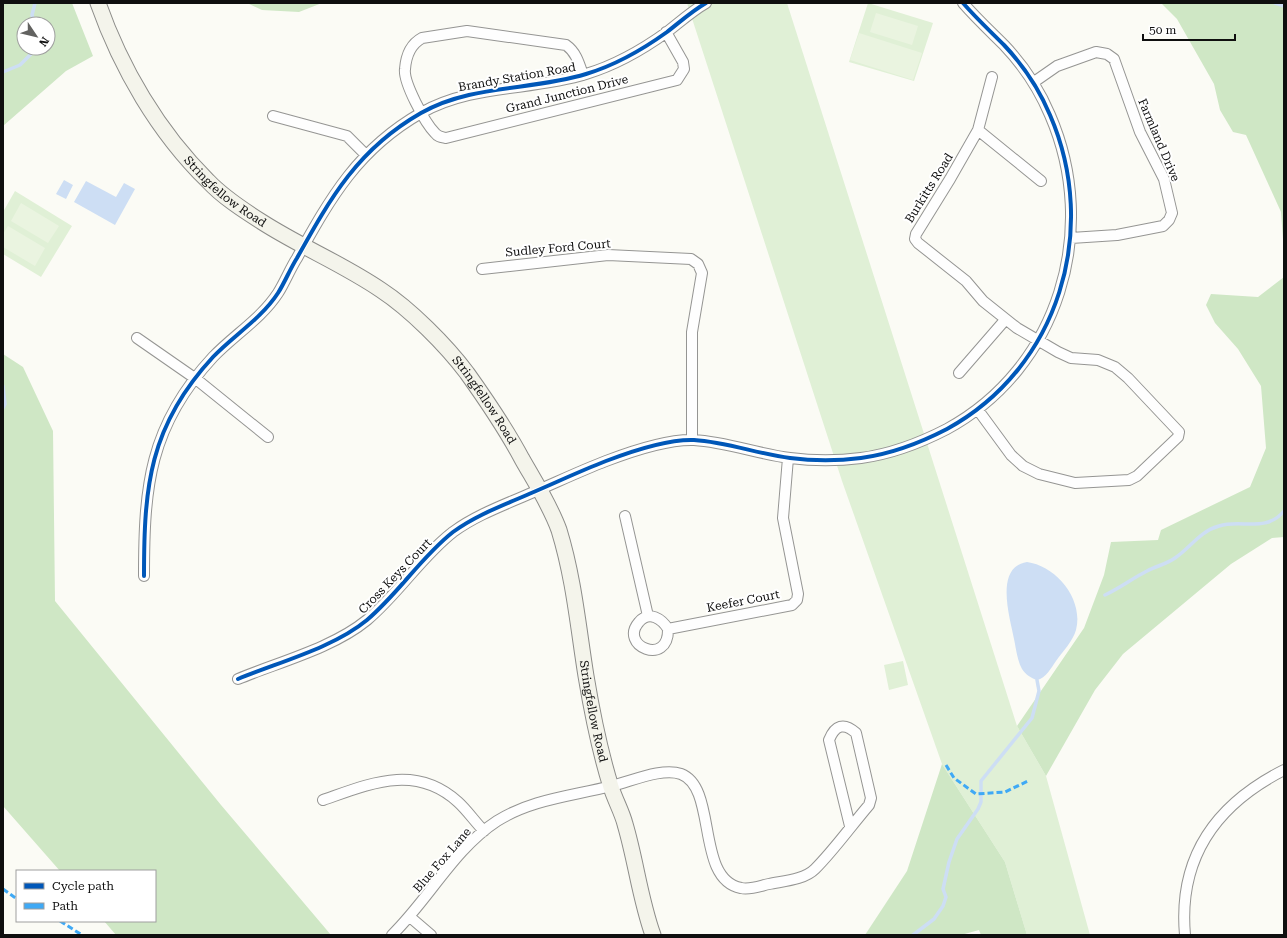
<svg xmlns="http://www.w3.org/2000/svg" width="1287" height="938" viewBox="0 0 1287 938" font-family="'Roboto Serif',serif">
	<rect width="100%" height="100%" fill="#fbfbf5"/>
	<path fill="#e0f0d6" d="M687,3H787L1017,726L1046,776L1090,935H1027L1005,862L942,764L842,481Z
		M868,3L933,23L914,81L849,62Z
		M15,191L72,226L41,277L3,254V212Z
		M903,661L908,685L889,690L884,665Z"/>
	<path fill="#cfe7c5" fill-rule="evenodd" d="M3,3H72L93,56L66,71L3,126ZM24,24H48V48H24Z
		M247,3H322L299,12L262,10Z
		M1161,3H1284V253L1281,212L1246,135L1233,132L1220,110L1214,84L1177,19Z
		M1284,277V537L1272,538L1231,564L1123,654L1095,690L1046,776L1017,726L1084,628L1104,575L1111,542L1158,540L1161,530L1250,487L1266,448L1261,386L1238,349L1215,323L1206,305L1211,294L1258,297Z
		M3,354L23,367L53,431L55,601L221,805L331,935H116L104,921H155V871H60L3,806Z
		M942,764L1005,862L1027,935H981L979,930L961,935H865L907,871Z"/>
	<path fill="#eaf4e0" d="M876,13L918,26L912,45L870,32Z
		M859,33L922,53L913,80L850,60Z
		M21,203L59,226L48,243L11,221Z
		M8,226L45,248L35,266L3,247V234Z"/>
	<path fill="#cddef4" d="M64,180L73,185L66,199L56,194Z
		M86,181L116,197L124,183L135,189L115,225L74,202Z
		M1027,562C1056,566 1084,599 1076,630C1073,641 1063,651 1056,661C1051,668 1046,678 1037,680C1031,678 1025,674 1022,669C1017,660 1016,648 1014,639C1010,618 994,567 1027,562Z"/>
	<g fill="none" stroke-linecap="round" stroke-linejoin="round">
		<path stroke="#cddef4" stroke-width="3.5" d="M35,3L32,15L35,24
			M1275,3L1284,6
			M3,72L20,65L37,48
			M3,386L5,404L3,408
			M1105,595C1120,588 1133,578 1147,571C1156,566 1167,564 1175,558C1190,548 1200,531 1219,526C1241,519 1266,533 1284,511
			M913,935L934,919L943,906L946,897L943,889L949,862L957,839L978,809L981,802V781L1032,718L1039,691L1037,680"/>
		<defs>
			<path id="minor" d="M583,75C579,63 576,52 566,45L467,31L422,38C411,44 406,56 405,69C403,82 425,123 435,133C438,137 441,137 446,138L677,80L684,69L683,62L666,32
				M1034,82L1057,66L1096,52L1107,54L1114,59L1140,132L1164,179L1172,213L1169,220L1163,226L1117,235L1071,238
				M273,116L347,136L366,155
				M978,130L1041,181
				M482,269L608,255L691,259L698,264L702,273L692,332V440
				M137,338L196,379L268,437
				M959,373L1005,320
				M978,410L1011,455L1023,466L1039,474L1075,483L1129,480L1137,476L1178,437L1179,432L1128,378L1115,367L1098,360L1071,358L1058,352L1017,328L983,301L966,281L918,243L915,239L916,234L950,179L978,130L992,77
				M625,516L648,616
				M144,576C144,487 149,426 213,357C234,335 261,319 278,293C285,282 290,269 297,258C331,197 358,149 421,113C472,84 531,91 586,74C616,65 642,50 667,32C680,22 692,11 706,3
				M668,629C662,619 649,610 639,622C618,646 669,667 668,629L792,605L797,600L798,594L783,518L788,458
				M238,679C279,662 333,648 367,620C399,593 421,557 453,532C476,515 504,505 529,494C555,483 580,471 606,461C632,451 667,439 694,440C727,442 758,454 790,458C813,461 838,461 861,458C891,454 920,443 947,429C1059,368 1100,230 1050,115C1039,89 1023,65 1004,45C990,31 976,18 963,3
				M323,800C369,784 415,763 458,802C467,810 475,822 484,831
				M410,917L431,935
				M392,935C429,899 454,849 497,821C532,799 573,796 611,786C630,782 662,767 681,774C718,788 695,879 741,888C750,890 760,886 769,884C783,881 804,880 815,869C834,850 851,826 869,805L871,798L856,733C844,722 835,725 829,740L850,826
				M1185,935C1178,857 1217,804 1284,770"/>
			<g id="secondary">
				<path id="s1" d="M98,3C121,68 158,132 208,181C223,197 243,210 262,222C301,247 343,264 381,290C410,309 446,345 467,373C487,401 506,429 522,459C535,482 550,505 559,530C574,579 578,626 586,676C592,712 600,752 611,787C615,800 622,812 625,824C636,861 640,899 653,935"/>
			</g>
		</defs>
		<use href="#minor" stroke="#959593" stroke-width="12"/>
		<use href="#secondary" stroke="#8c8c89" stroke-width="17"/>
		<use href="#minor" stroke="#fefefe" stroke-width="10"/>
		<use href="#secondary" stroke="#f4f4eb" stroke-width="15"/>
		<path stroke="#3fa9f5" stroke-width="3" stroke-dasharray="6 3" stroke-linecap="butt" d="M946,765L954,778L976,794L1005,792L1028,781
			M3,889L17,899
			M60,921L82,935"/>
		<defs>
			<path id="cycleway" d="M144,576C144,487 149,426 213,357C234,335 261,319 278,293C285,282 290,269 297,258C331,197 358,149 421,113C472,84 531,91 586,74C616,65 642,50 667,32C680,22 692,11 706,3
				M238,679C279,662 333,648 367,620C399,593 421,557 453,532C476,515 504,505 529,494C555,483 580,471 606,461C632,451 667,439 694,440C727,442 758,454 790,458C813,461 838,461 861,458C891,454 920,443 947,429C1059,368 1100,230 1050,115C1039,89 1023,65 1004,45C990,31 976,18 963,3"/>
		</defs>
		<use href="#cycleway" stroke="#fff" stroke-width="6"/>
		<use href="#cycleway" stroke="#0057b8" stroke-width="4"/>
	</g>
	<g text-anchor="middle" stroke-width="4" stroke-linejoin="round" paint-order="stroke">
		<g font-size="12" fill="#0f0f0f" stroke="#fff">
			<text transform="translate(517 77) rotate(-10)" y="4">Brandy Station Road</text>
			<text transform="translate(567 94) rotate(-14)" y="4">Grand Junction Drive</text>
			<text transform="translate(1159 140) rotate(67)" y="4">Farmland Drive</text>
			<text transform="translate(929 188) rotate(-58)" y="4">Burkitts Road</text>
			<text dy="4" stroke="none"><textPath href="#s1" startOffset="231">Stringfellow Road</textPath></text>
			<text transform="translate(558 248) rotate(-5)" y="4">Sudley Ford Court</text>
			<text dy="4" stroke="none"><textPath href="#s1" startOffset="568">Stringfellow Road</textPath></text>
			<text transform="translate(395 576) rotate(-46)" y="4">Cross Keys Court</text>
			<text transform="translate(743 601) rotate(-11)" y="4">Keefer Court</text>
			<text dy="4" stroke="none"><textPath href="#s1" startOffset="903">Stringfellow Road</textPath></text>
			<text transform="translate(442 860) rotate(-49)" y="4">Blue Fox Lane</text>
		</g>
	</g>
	<rect width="1287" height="938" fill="none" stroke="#0f0f0f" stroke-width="8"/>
	<rect x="16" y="870" width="140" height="52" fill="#ffffff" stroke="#9f9f9f"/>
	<rect x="24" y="883" width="20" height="6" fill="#0057b8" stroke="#9f9f9f"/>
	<text x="52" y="890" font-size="12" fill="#0f0f0f">Cycle path</text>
	<rect x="24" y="903" width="20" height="6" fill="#3fa9f5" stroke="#9f9f9f"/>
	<text x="52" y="910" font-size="12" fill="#0f0f0f">Path</text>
	<g transform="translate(36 36) rotate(125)"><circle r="19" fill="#ffffff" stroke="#9f9f9f"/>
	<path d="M0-3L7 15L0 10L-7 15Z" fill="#626260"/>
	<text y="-6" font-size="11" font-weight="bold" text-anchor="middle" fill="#0f0f0f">N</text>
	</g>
	<path d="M1143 34v6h92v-6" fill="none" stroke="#0f0f0f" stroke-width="2"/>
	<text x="1149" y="34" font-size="12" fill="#0f0f0f" stroke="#ffffff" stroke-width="3" paint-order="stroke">50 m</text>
</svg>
